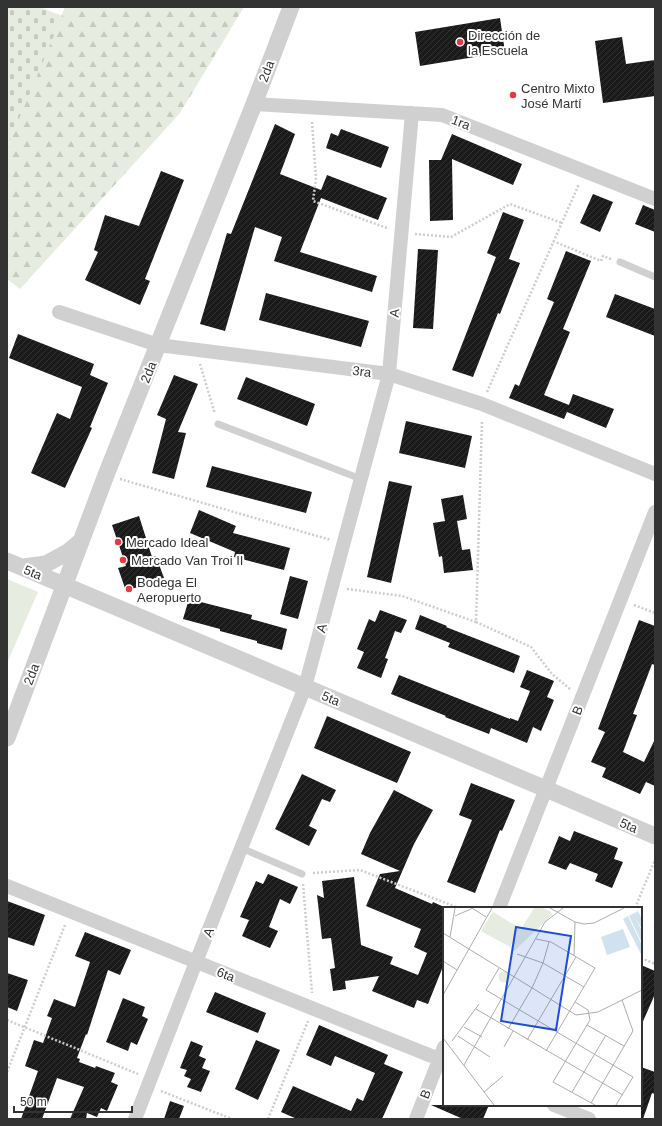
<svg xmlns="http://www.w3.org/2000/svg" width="662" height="1126" viewBox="0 0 662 1126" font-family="Helvetica,sans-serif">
	<defs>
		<pattern id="forest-firs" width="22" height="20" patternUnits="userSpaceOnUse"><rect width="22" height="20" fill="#e6ecdf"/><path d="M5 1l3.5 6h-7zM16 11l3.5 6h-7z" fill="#c6cbc0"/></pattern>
		<pattern id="cemetery-stones" width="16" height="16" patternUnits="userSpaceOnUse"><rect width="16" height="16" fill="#e6ecdf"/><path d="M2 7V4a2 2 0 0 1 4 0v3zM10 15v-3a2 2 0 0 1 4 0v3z" fill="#c6cbc0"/></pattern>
		<pattern id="building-hatch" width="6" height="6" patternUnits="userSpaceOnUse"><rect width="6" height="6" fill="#1a1a1a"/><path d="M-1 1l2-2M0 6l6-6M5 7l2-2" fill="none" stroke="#333"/></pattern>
	</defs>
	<rect width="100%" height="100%" fill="#fff"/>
	<path fill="#e6ecdf" d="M7,579L38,592L7,663Z"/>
	<path fill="url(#forest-firs)" d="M65,7H244L180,113L20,289L7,279V148Z"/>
	<path fill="url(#cemetery-stones)" d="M7,7H40L62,16L7,148Z"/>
	<path fill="url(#building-hatch)" d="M500,18L505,52L420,66L415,32Z
		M622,37L626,64L655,60V96L603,103L595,41Z
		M275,124L295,134L280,174L321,190L327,175L387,198L378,220L321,198L300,252L377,276L372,292L274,261L282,237L255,227L225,331L200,324L227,233L231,234Z
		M341,129L389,147L381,168L326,148L331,133L338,136Z
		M452,134L522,164L513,185L452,159L453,220L430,221L429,160H441Z
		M161,171L184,180L145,279L150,281L140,305L85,280L98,252L94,250L105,215L139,226Z
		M593,194L613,202L600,232L580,223Z
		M643,205L655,210V232L635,224Z
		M503,212L524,220L509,259L520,263L500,314L498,313L473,377L452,370L496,257L487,253Z
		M418,249L438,250L433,329L413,328Z
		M566,251L591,261L563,329L570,332L544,395L569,405L573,394L614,409L606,428L567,412L564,419L509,398L515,384L519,386L554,302L547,299Z
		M266,293L369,321L361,347L259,320Z
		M615,294L655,309V336L606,317Z
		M18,334L94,364L90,375L108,383L90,427L92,428L65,488L31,473L57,413L70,419L82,387L9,358Z
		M174,375L198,384L178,432L186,433L174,479L152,473L166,419L157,415Z
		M246,377L315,404L307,426L237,399Z
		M406,421L472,436L465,468L399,453Z
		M212,466L312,492L306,513L206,487Z
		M389,481L412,486L391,583L367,577Z
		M463,495L467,519L457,521L462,550L470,549L473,570L444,573L442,556L439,557L433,523L445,521L441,499Z
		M199,510L236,526L233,533L290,548L284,570L234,557L235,552L190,533Z
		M139,516L152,557L156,556L164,578L126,591L118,568L126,566L112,525Z
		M290,576L308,581L298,619L280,614Z
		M189,599L252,615L251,619L287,629L282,650L257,643V641L220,631V629L183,619Z
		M380,610L407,620L401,633L395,631L385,658L388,659L381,678L357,668L364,652L357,649L369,619L375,622Z
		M420,615L447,626L446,627L520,656L514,673L448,647L450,643L415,629Z
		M639,620L655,626V665L652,664L633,714L637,715L623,752L644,762L655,739V786L646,782L640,794L602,777L606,768L591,762L605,732L598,729Z
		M527,670L554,681L547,697L554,700L541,731L533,727L527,743L491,728L489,734L445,717L446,716L391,694L399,675L510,719V718L518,721L530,691L520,687Z
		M327,716L411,752L397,783L314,748Z
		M302,774L336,790L330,802L322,799L309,826L317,830L309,846L275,829Z
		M471,783L515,800L502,831L500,830L475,893L447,882L472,820L459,815Z
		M394,790L433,810L414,844L395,888L432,904L433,902L444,907V964L428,1004L417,1000L414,1008L372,991L379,976L345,981L346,989L333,991L330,969L335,968L331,938L322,939L317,895L324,898L322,881L354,877L361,945L393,957L390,964L418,975L427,953L414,947L421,929L366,906L380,874L400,871L361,854L370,833Z
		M574,831L618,848L614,859L623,862L612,888L595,881L598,874L570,863L566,870L548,863L559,836L570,841Z
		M268,874L298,887L290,904L280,899L269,927L278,931L270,948L242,936L249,920L240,917L256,881L263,884Z
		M7,901L45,915L34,946L7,937Z
		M85,932L131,950L120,975L108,970L87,1035L86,1034L77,1058L80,1059L79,1062L95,1068L96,1066L115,1073L111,1082L118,1085L107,1111L101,1108L97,1117L87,1113L86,1119H70L84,1087L57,1078L42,1119H21L38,1071L25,1066L34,1040L43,1043L52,1018L47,1016L54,999L75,1007L90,962L75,956Z
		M641,965L655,971V994L641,1026Z
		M7,973L28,980L17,1011L7,1007Z
		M215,992L266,1013L258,1033L206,1012Z
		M123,998L145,1007L142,1016L148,1019L137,1045L131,1042L128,1051L106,1042Z
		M319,1025L388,1055L384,1064L403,1072L382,1119H297L281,1112L293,1086L351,1111L357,1098L363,1101L375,1073L335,1056L331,1066L306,1055Z
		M256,1040L280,1050L258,1100L235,1089Z
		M191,1041L203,1046L199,1056L206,1059L202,1068L210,1071L201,1092L187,1087L191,1079L184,1076L187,1070L180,1068Z
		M641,1067L655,1072V1094L652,1093L643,1119H641Z
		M170,1101L184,1106L179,1119H164Z
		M431,1105H489L483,1119H463Z"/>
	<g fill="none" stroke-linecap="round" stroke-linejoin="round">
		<path stroke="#cdcdcd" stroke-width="2.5" stroke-dasharray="2 2" stroke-linecap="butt" d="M312,122L316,178L313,201L387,228
			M415,234L451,237L510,204L562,223
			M553,241L601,261L603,256L611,259
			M200,364L215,414
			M487,392L579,184
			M120,479L331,540
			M347,589L402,596L476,622L482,420
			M634,605L655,613
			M476,622L531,647L552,674L570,689
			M313,873L360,870L459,908
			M303,884L312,993
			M635,908L655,860
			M641,958L655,964
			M7,1020L138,1074
			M7,1072L65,925
			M161,1091L232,1119
			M268,1119L308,1021"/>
		<path stroke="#d0d0d0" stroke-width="7" d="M620,262L655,277
			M218,424L361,479
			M241,848L302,874"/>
		<path stroke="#d0d0d0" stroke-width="14" d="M254,104L442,115L655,199
			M59,312L158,345L389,374L482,404L655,474
			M7,886L444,1061
			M499,908L655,512
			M554,1105L589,1119
			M135,1119L196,962L305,687L389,374L412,113
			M416,1119L444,1047"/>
		<path stroke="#d0d0d0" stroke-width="17" d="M7,561L546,789L655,836
			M23,567L46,564L68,552L81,541
			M7,738L106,475L254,104L291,7"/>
	</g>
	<g fill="#e63946" stroke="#fff" stroke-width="1.5">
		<circle cx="460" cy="42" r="4"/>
		<circle cx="513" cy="95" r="4"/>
		<circle cx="118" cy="542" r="4"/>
		<circle cx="123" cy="560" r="4"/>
		<circle cx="129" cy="589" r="4"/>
	</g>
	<g text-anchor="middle" stroke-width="4" stroke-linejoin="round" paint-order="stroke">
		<g font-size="13" fill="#333" stroke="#fff" text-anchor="start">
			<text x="468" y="40">Dirección de<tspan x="468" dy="15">la Escuela</tspan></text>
			<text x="521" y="93">Centro Mixto<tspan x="521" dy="15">José Martí</tspan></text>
			<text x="126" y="547">Mercado Ideal</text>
			<text x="131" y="565">Mercado Van Troi II</text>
			<text x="137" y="587">Bodega El<tspan x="137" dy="15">Aeropuerto</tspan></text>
		</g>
		<g font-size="13" fill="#333" stroke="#fff">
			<text transform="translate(266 71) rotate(-69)" y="5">2da</text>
			<text transform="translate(461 122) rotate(21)" y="5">1ra</text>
			<text transform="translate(394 313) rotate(-85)" y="5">A</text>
			<text transform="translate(362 371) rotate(7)" y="5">3ra</text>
			<text transform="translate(148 372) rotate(-68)" y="5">2da</text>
			<text transform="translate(33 572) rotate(23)" y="5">5ta</text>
			<text transform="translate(321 628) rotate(-75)" y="5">A</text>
			<text transform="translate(31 674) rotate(-69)" y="5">2da</text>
			<text transform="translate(331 698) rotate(23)" y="5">5ta</text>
			<text transform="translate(577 710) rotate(-68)" y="5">B</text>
			<text transform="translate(629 825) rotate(24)" y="5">5ta</text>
			<text transform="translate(208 932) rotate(-68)" y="5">A</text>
			<text transform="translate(226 974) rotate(22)" y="5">6ta</text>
			<text transform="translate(425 1094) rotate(-69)" y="5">B</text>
		</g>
	</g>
	<g transform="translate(443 907)">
		<rect width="199" height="199" fill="#fff"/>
		<path d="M55.5 70a5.5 5.5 0 1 1 11 0a5.5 5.5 0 1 1-11 0Z" fill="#e6ecdf"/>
		<path d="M91,1H100L108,5L109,8L71,44L67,40Z" fill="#e6ecdf"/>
		<path d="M50,5L78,22L67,40L38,24Z" fill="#e6ecdf"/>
		<path d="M195,4L199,13V22L192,11L199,24V36L186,9ZM185,9L199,38V49L180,12ZM180,22L187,40L164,48L158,30Z" fill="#cfe2ee"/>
		<path fill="none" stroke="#adadad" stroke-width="1" d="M29,1L43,10M107,1L132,15L141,17L151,16L181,1M12,9L30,1M0,26L133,108L155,105L199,83M7,30L12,1M93,32L108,35L152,61L103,144M74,47L100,56L141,80M131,49L132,15M0,54L14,63M56,61L43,83L190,170L173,198M0,88L49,1M132,95L145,103L147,113L110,175L152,198M33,102L180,188M144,118L181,139M21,120L39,130M65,122L89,81L100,56L106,35M15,129L47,150M0,131L51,198M84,133L133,50M9,134L36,97M61,140L70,124M21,158L102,15L120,1M41,185L60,169M129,185L163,128M148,196L190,124L179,93"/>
		<path fill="#1d4ed8" fill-opacity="0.15" stroke="#1d4ed8" stroke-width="2" d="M73,20L128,29L113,123L58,114Z"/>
		<rect width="199" height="199" fill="none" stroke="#333" stroke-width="2"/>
	</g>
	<rect width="662" height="1126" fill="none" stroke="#333333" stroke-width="16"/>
	<path d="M14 1106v6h118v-6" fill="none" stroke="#333333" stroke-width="2"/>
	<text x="20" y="1106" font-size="12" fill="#333333" stroke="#ffffff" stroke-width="3" paint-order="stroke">50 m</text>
</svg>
